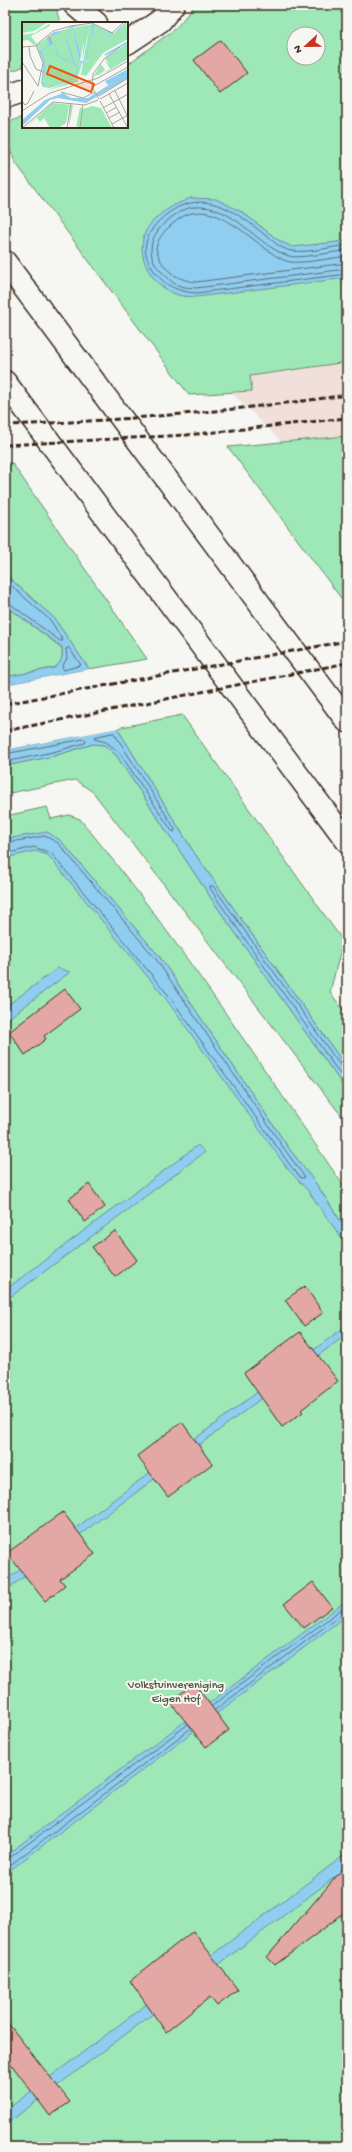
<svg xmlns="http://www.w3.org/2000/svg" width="352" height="2152" viewBox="0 0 352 2152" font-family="'Gochi Hand',sans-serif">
	<rect width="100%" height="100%" fill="#f6f6f2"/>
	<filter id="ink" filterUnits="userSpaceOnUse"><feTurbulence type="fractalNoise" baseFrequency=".025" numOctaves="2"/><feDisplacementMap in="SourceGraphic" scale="8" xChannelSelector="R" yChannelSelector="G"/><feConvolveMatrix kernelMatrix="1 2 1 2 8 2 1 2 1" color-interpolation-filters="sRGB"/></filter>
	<g filter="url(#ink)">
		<path fill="#f0dfdb" d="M347,362V436L283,443L232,393L252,391L250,376Z"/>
		<path fill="#9ee8b7" stroke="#6c896a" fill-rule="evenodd" d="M5,5H55L60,23H23V67L5,73Z
			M195,5H347V241L292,248L278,240L242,212L191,198L347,277V362L250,376L252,391L189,395L15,162L5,138V123L23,117V127H127V65L176,28ZM294,34H318V58H294Z
			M347,436V606L228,447Z
			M5,463H12L147,659L89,669L54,618L5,574Z
			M5,605L62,648C63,657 62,663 54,668L5,677Z
			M182,715L343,941L330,992L347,1015V1068L195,854L117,728Z
			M93,744L104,745L116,755L215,904L347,1091V1123L93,792L75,780L5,794V766L54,756Z
			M47,807L51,819L69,815L80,819C177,937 261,1065 347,1191V1231L317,1185L288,1147L159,956L60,840L5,839V816Z
			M41,843L67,859L347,1235V2147H5V850Z"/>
		<path fill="#8fcef0" stroke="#6d8c9c" d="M191,198L216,199L242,212L278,240L292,247L347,241V278L196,297C191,296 183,297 178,295C149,286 129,247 152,222C163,210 176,204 191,198Z
			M5,574L54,618L89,669L5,685V677L54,668C62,663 63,657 62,647L5,605Z
			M117,728L195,854L347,1068V1091L215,904L116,755L104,745L93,744L54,756L5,766V750Z
			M47,832L60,840L159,956L288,1147L317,1185L347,1231V1246L309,1192L287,1168L166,999L48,855L35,851L5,858V839Z
			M58,968L70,972L5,1021V1007Z
			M198,1145L205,1152L5,1301V1290Z
			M347,1325V1334L5,1591V1581Z
			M347,1600V1615L5,1874V1856Z
			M347,1853V1868L5,2125V2111Z"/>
		<path fill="#f6f6f2" d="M89,669H91L90,671L5,687V685Z
			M116,726L119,728L5,750V748Z"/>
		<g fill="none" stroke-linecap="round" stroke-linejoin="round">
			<path stroke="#5d6c72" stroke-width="1" d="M347,245C330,247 310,253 293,251C285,251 275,243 269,238C243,218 215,192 181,206C169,211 158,220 151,231C145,241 143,251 149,262C160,283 173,291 196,293L347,274
				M347,250C335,252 298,259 289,256C254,245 235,204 194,207C184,208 174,215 167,221C149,236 144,257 164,274C169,279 174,285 181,286C186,288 192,287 196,288L347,269
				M347,256C334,258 296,265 286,261C254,248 213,189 175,222C165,230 159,236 156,248C161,269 176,280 196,282L347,263
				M5,580L51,621L63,641H60L9,603L5,602
				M69,648L81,665L64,670L62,667L67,658L66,649Z
				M114,733L175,829L174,832L172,831L119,752L106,742L94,739L95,737Z
				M5,754L84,739L86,740L85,743L53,752L5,762
				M5,843L45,836L58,843L156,959L285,1150L304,1176V1178H301L290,1165L169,996L51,853L34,847L5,854
				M347,1070L342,1068L213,886H210V888L219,902L347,1084
				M212,1706L347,1605
				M215,1710L343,1613L347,1612
				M5,1859L9,1858L187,1725
				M5,1869L190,1729"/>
		</g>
		<path fill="#e3a8a6" stroke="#3b2a1e" d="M221,40L247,73L220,94L194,60Z
			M65,989L80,1009L44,1036L46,1039L25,1055L9,1032Z
			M89,1184L105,1207L85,1222L69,1199Z
			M115,1231L137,1260L115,1277L92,1247Z
			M305,1286L323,1313L304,1326L285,1300Z
			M300,1332L338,1381L301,1410L303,1412L282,1427L244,1373Z
			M182,1422L212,1464L168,1497L137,1456Z
			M63,1512L95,1554L60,1579L65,1585L45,1601L7,1553Z
			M313,1582L332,1607L304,1628L284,1604Z
			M194,1683L229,1730L206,1747L170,1702Z
			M347,1864V1911L275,1965L267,1957Z
			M193,1931L238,1990L217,2006L210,1997L166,2032L130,1981Z
			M7,2022L70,2102L50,2116L5,2056V2023Z"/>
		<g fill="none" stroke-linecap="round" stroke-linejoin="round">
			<defs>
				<path id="street" d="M75,5L96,23
					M127,43L160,21L173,5
					M5,97L23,91"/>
				<path id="highway" d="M5,262L347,721
					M5,382L347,841"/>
			</defs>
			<use href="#street" stroke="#3b2a1e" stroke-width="25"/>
			<use href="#highway" stroke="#3b2a1e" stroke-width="25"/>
			<use href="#street" stroke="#f6f6f2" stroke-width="22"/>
			<use href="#highway" stroke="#f6f6f2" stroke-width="22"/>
			<path stroke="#3b2a1e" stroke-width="3" stroke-dasharray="6 3" stroke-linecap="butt" d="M5,425C119,421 234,411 347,395
				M5,445L187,435L347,418
				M5,704L347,641
				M5,731L347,663"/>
		</g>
	</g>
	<g text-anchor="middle" stroke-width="4" stroke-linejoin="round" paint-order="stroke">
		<g font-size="12" fill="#545a44" stroke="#f6f6f2">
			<text x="176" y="1688">Volkstuinvereniging<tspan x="176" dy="14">Eigen Hof</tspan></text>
		</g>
	</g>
	<g transform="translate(22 22)">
		<rect width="106" height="106" fill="#f6f6f2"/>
		<path d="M0,0H26L12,9L0,11ZM104,0L106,17L81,31L64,54L56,52V60L26,68L51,58L28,66L20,65L21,34L14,23L32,12L50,5L57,38L59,41L57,52H59L61,41H64L65,38L63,37L64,41L61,40L68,3L60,40L62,20L58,35L51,6L71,2L89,12L97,9ZM27,2L28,4L9,14L14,21L13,24L6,18L0,19V13L13,11ZM106,21V37L86,49L73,54L71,55L79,42L83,48L75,54L88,47L82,37L87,43L83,36ZM30,81L51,83L47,106L48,85L39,82L47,85L44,101L36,106H28L22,96L18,100L15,96L3,106ZM70,84L79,86L90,106H58L56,104L54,106L58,85L61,87Z" fill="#9ee8b7"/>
		<path d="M104,0L97,9L90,12L86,11L89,23L86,10L72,3L70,17V3L64,41H60L57,52L59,41L57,38L50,5L44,8L49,4L65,3L58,38L63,41L70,2L92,11ZM65,3L59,35L51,5ZM43,8L26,16L30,23L20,29L23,40V48L20,61H22L23,65L33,63L24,29L33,63L40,60L54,56L55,44L35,34L31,14L36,33L51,41L43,14L45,17L52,40L56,44L55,56L31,64L23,65L19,61L22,41L16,27L19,29L27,24L25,16L19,20L32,10ZM106,47V56L64,81L36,76L28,78L0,104V98L23,78L41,71L49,76H66L90,61L86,63L83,59Z" fill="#8fcef0" fill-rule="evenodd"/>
		<path fill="none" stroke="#8fcef0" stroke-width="2" d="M83,33L106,20"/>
		<path fill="none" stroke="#aba49d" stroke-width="1" d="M26,14L28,16L30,22L27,16M0,25L13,24L31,9L49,4L70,1L90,11L102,0M7,25L8,34L14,47L21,50M0,40L16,64L21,41L14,23M70,65L106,45M93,69L106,95M39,70L61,76L73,70M87,72L106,106M77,74L106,56M77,77L70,65L71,52L82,37L98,25M78,77L106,61M0,79L3,83L6,81L12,69M78,79L92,106M81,86L106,72M0,89L28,71L76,56L106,39M84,91L95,85M87,96L98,90M90,102L106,93M0,106L31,80L63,83L76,78M45,106L49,81M58,106L61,83"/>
		<path fill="#e8590c" fill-opacity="0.15" stroke="#e8590c" stroke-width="2" d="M28,44L72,62L69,70L25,52Z"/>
		<rect width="106" height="106" fill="none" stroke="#3b2a1e" stroke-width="2"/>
	</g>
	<rect width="352" height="2152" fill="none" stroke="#f6f6f2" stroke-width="20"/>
	<rect x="10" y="10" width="332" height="2132" fill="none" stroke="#3b2a1e" stroke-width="1.5" filter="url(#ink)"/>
	<g transform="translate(306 46) rotate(248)"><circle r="19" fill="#f6f6f2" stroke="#aba49d"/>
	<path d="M0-3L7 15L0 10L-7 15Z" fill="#c8321e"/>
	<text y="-6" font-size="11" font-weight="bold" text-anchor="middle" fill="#3b2a1e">N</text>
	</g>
</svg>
